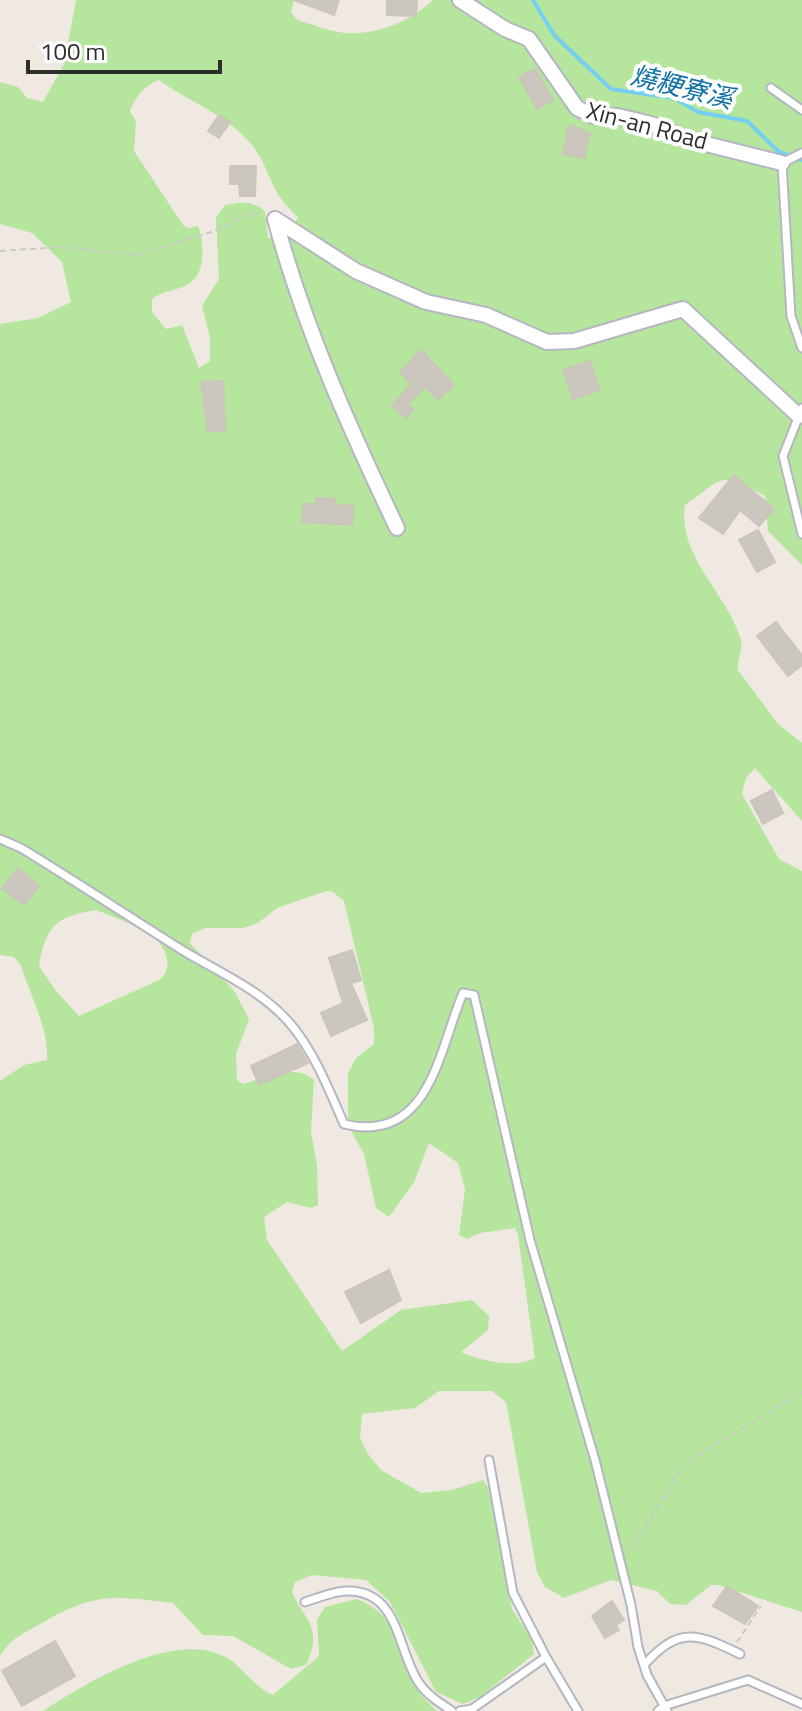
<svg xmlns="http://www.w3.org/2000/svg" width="802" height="1711" viewBox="0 0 802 1711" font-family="'Titillium Web','Noto Sans TC',sans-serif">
	<rect width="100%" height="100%" fill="#efe9e1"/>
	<path fill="#b6e59e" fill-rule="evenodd" d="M76,0H294L291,12L297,20C312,24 330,32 346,33C378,35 411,21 433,0H802V565L768,531L765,496C720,471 725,476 685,505C677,556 728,595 741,640C743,648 737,660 738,670L777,723L802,743V821L755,768L746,778L742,794L779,859L802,871V1612L718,1585H711L686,1605L670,1604L657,1591L611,1580L564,1598L545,1587L537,1572L506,1402L492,1391H439L415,1408L362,1414L360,1438L368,1454L381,1470L421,1493L452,1490L483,1480L488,1487L512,1609L532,1640L534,1654L480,1697L463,1704L436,1692L390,1602L366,1580L312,1575L295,1582L292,1592C307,1624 323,1628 306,1665L291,1669L233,1636L203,1635L173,1603C112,1596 96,1592 42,1623C24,1633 12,1637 0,1656V1081L24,1065L47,1060C49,1029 30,995 21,966L14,957L0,955V324L38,318L71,302L62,262L32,233L0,224V82L18,87L27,98L43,102L64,64ZM159,80C190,103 225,113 251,144C271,168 268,192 298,217C293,229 280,238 268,238L265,211C252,200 241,202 225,205L216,217L219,279L202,306L210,337V361L199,368L182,325L166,329L152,312V299C164,290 175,291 187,285C207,275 204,242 198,226L188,228L183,225L134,151L136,121L130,111C136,96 144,86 159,80ZM326,891L333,892L344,901L374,1028V1044L356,1058L348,1073V1125L364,1154L376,1208L389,1217L414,1182L429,1143L458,1163L465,1189L459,1235L467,1239L480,1233L515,1228L518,1235L535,1358C515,1369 481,1361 461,1352L488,1330L489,1316L472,1300L401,1310L342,1351L267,1240L264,1217L287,1202L311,1208L318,1205L317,1165L311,1132L314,1080C296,1062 264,1079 243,1084L237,1080L236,1054L249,1019L235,992L190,943L192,934L205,928H243L258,923L277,908ZM97,910C111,917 144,927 154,937C167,949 174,969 159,980L79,1016L56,991L39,966C46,926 56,916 97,910Z
		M356,1599C396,1612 398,1649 413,1682C418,1694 428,1702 437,1711H43C87,1683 166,1634 219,1654C241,1662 251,1686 273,1695L319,1656L317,1620L325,1607Z"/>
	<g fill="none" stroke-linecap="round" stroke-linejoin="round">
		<path stroke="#75cff0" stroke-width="4" d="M533,0L554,35L611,89L674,98L698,112L747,121L779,152L802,160"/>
	</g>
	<path fill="#cbc7bf" stroke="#cbc5ba" stroke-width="2" d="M294,0H339L334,15Z
		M387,0H417L416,16L387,15Z
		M535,69L553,100L537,109L519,77Z
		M219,115L230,122L219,138L208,131Z
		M569,125L590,133L584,158L563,154Z
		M230,166H256L255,196H240L239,184H230Z
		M421,350L454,385L438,400L426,387L407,404L414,409L406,418L392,406L411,384L400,372Z
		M590,361L600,390L573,399L563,370Z
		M223,381L225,430L208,432L201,382Z
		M734,475L774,509L759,526L740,510L723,534L699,518Z
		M316,498L335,499V505L353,506L352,525L302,522L304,504H316Z
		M758,530L775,562L757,572L739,540Z
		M776,622L802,655V665L788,676L757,636Z
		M772,790L783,813L763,824L751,801Z
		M18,868L39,886L24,905L2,888Z
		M352,950L361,980L351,983L367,1020L331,1036L321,1013L343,1003L329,958Z
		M297,1044L308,1063L259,1085L251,1066Z
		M389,1270L401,1300L361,1323L345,1292Z
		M727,1586L758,1606L745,1624L713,1606Z
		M612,1601L624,1620L616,1625L619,1630L605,1638L592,1616Z
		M55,1641L75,1676L22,1706L2,1671Z"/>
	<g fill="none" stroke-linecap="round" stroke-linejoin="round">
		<defs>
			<path id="service" d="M771,88L802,110
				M802,153L782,163L791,316L802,348
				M802,408L783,456L802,534
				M0,839L21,848C75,881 128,916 182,950C220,973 264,991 293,1027C316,1056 329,1090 344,1124C430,1145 439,1049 463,993L474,995L530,1240L595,1460L631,1605L638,1647L647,1675L667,1711
				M489,1460L513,1593L546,1657
				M305,1602C318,1598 334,1591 347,1591C400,1590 397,1651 419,1683C427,1695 440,1703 452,1711
				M644,1665C679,1626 697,1633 740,1654
				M460,1711L472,1709L546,1657L578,1711
				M658,1711L664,1706L748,1680L802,1704"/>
			<path id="minor" d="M460,0L505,29L529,39L577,108L593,116H618L651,124L694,141L782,163
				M275,219L356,271L426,302L486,315L547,342L574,341L683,309L799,416
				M275,219C304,327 349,427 397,528"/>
		</defs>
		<use href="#service" stroke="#b4b7c1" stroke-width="11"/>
		<use href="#minor" stroke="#b4b7c1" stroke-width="18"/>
		<path stroke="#c9c9c9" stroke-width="2" stroke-dasharray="6 4" stroke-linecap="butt" d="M0,251L62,247L138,255L214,231L252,213L262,215
			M628,1551L685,1463L802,1392
			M737,1642L761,1606"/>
		<use href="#service" stroke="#fff" stroke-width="7"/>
		<use href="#minor" stroke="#fff" stroke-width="14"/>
	</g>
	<g text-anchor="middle" stroke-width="8" stroke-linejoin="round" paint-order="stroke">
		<g font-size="24" fill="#2e2e2e" stroke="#fff">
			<text transform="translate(647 126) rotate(15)" y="8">Xin-an Road</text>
		</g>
		<g font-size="26" font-style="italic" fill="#0d6fa3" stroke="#fff">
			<text transform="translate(682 87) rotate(14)" y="9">燒粳寮溪</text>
		</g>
	</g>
	<path d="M28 60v12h192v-12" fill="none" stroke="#2e2e2e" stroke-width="4"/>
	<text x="40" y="60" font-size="24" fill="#2e2e2e" stroke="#ffffff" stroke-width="6" paint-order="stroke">100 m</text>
</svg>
